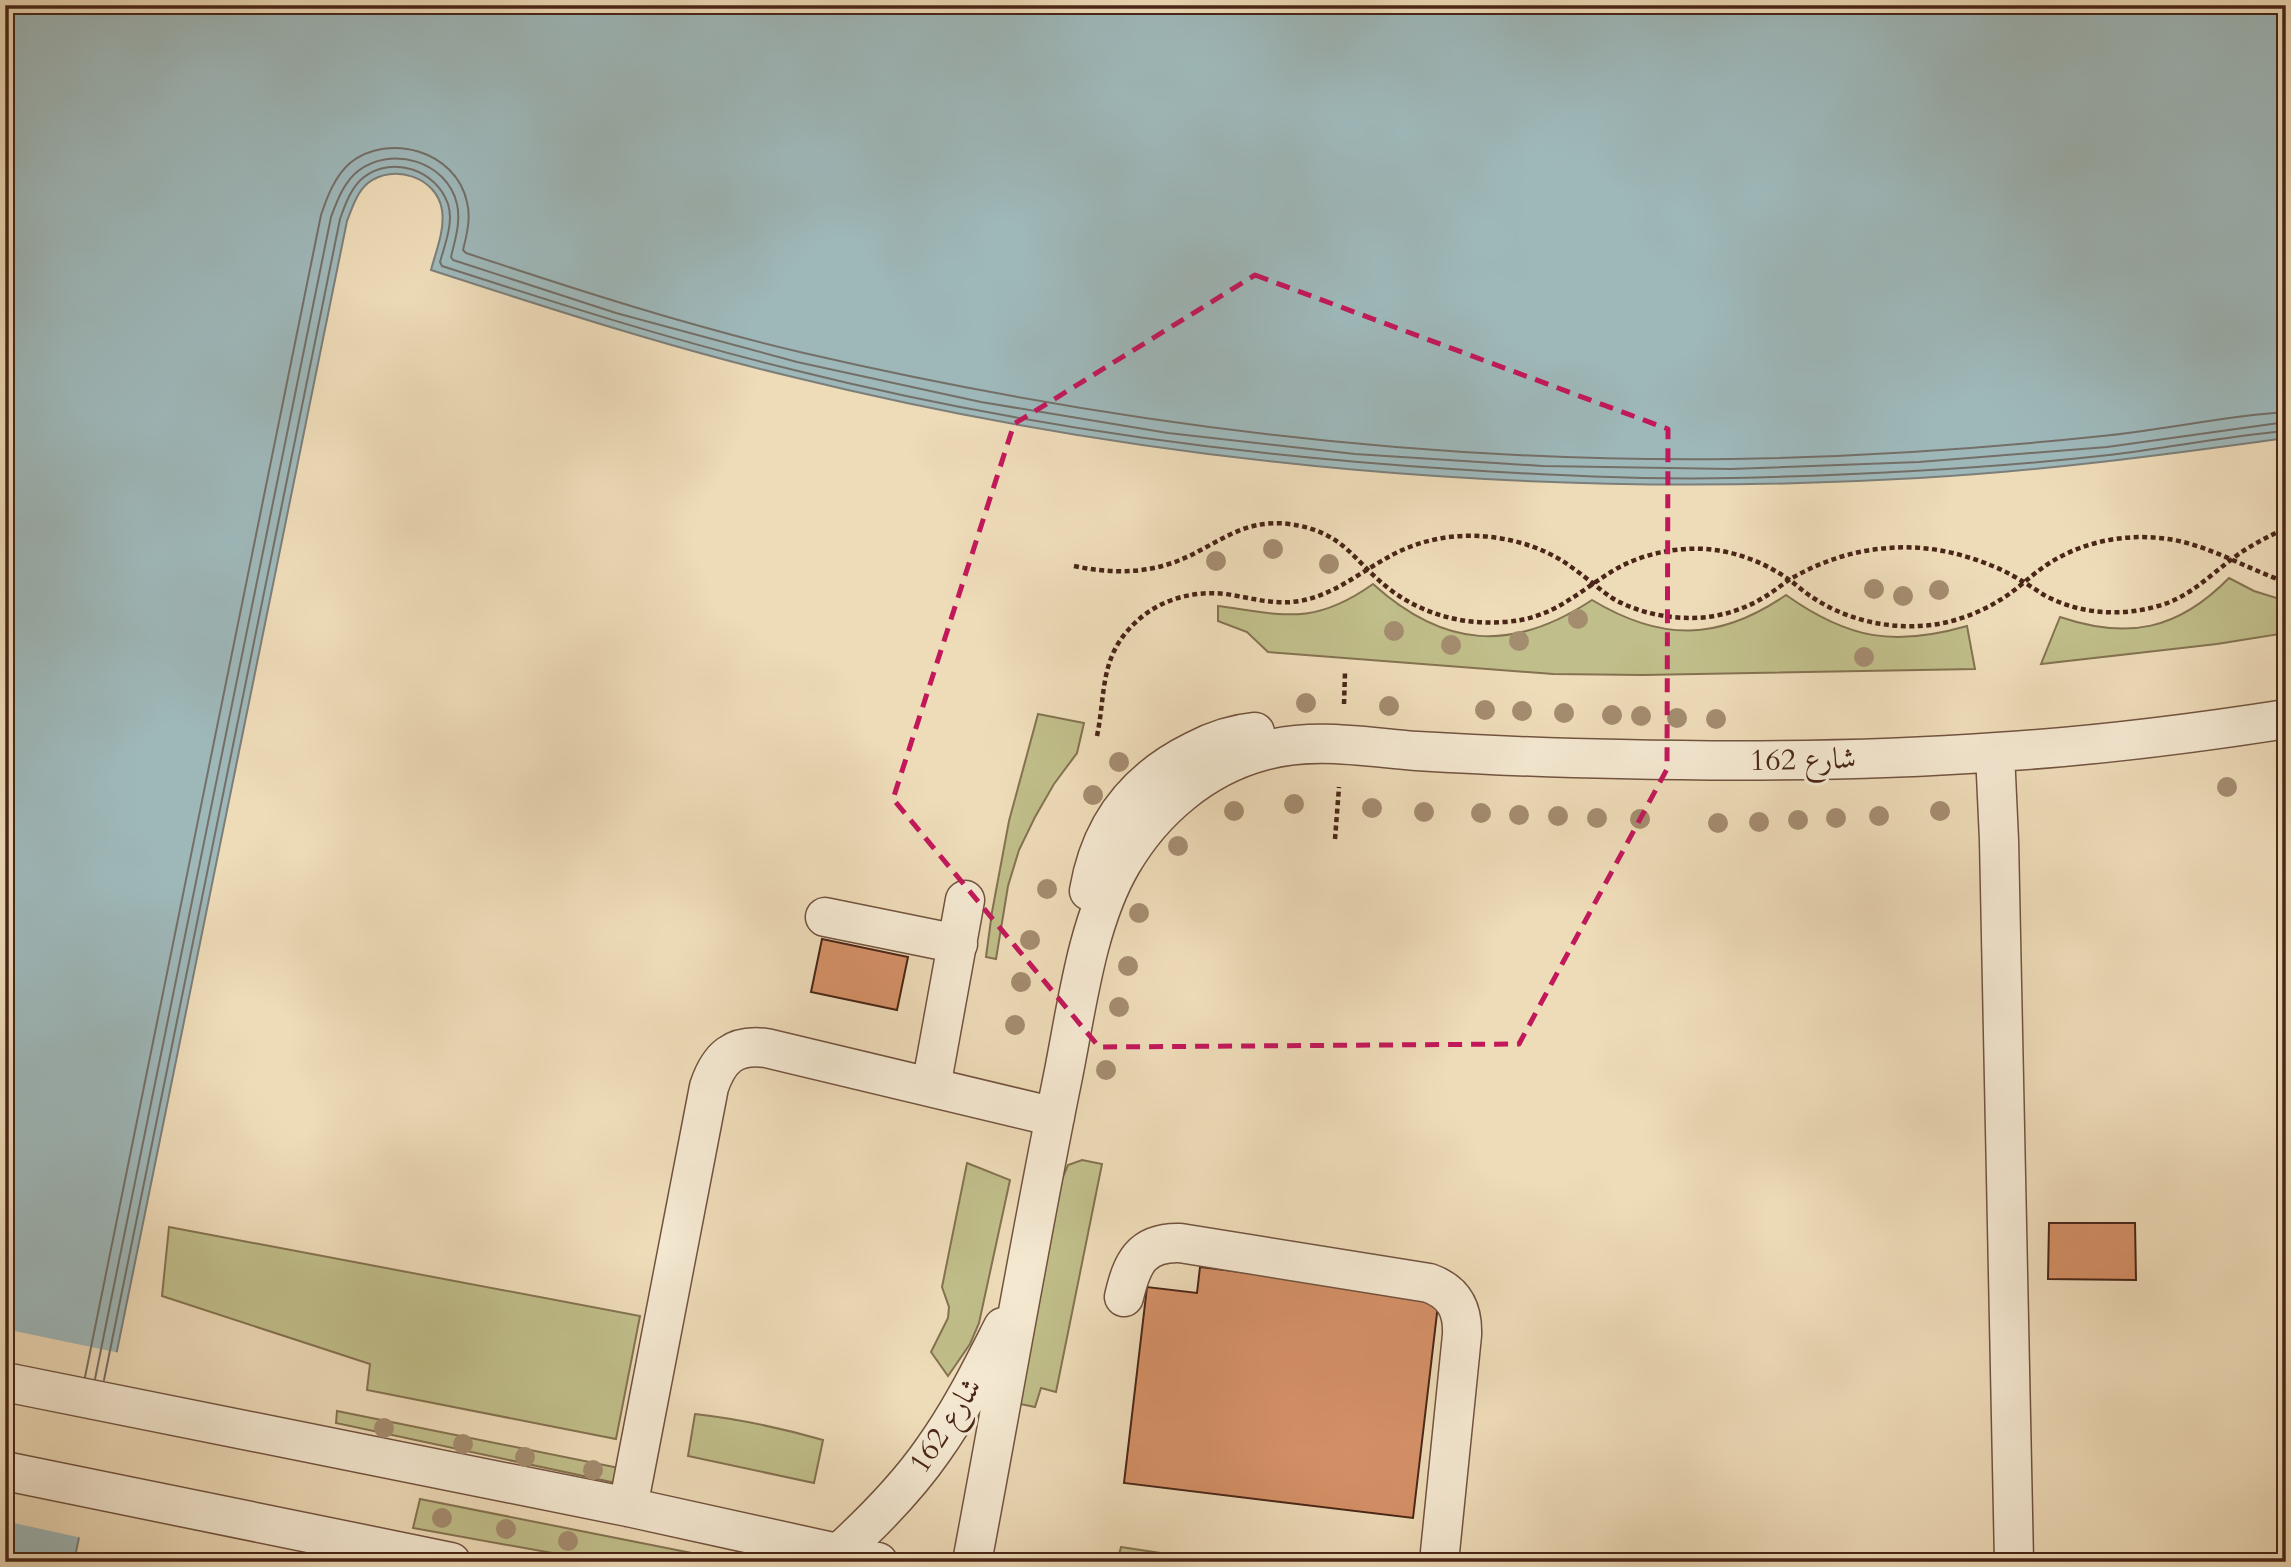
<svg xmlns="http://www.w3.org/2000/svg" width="2291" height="1567" viewBox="0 0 2291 1567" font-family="Cardo,Amiri,serif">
	<rect width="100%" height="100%" fill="#eedbb8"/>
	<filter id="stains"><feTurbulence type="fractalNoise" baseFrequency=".00286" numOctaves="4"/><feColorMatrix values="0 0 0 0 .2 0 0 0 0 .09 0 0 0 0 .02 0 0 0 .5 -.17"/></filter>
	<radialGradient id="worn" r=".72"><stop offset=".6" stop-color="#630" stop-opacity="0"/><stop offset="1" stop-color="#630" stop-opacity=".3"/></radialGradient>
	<path fill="#c0be8a" stroke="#847250" stroke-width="2" d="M2229,578L2254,591L2286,601V633L2217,644L2041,664L2060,617C2128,640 2178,630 2229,578Z
		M1373,584C1444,648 1512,653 1592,600C1662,642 1719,641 1786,595C1848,639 1894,647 1967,626L1975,669L1643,675L1553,674L1268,652L1247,632L1218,621V606C1284,615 1314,626 1373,584Z
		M1038,714L1084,723L1077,753L1054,784L1035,817L1019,850L1008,886L996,959L986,957L992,912L1009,821Z
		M1082,1160L1102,1164L1056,1392L1041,1388L1035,1407L1020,1404L1062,1179L1068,1165Z
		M967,1163L1010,1180L979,1323L970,1344L948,1376L931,1352L948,1318L949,1307L942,1287Z
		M169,1227L640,1316L616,1439L367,1390L370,1364L162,1296Z
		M337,1411L619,1468L616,1483L336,1423Z
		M695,1414C739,1419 781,1428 823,1440L814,1483L688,1456Z
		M420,1499L737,1562H602L413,1528Z
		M1121,1547L1220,1562H1117Z"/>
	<path fill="#9eb8ba" stroke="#7c7e79" stroke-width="2" d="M5,5H2286V438C2164,455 2042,471 1919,478C1542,500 1160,467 793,377C671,348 551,309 431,270C436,251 445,230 442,210C437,177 393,163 368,183C357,192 352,208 347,221L74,1562H5Z"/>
	<path fill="#eedbb8" d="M5,1329L120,1353L82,1538L5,1521Z"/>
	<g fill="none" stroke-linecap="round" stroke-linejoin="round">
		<path stroke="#746f68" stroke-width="2" d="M85,1377L321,215C327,197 335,176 350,163C389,132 456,151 467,202C471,218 467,234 463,250L466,253C577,290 689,326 804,353C1107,423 1420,463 1732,459C1855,457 1979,449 2102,436C2163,430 2224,416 2286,412
			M95,1379L331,217C337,201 344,182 358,171C391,145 447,161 457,204C461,222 455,240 451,257L453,260L616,313L797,362L981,402L1168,433L1355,454L1543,466L1731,469L1919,462L2107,447L2286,422
			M104,1380L340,219C345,205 351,187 364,177C393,155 436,170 448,204C454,222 445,244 440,262L442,266C559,304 675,341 794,370C1009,424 1231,455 1452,469C1546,475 1640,480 1734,478C1859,475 1985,469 2109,455C2168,448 2227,436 2286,431"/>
	</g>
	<path fill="#d59067" stroke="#492617" stroke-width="2" d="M822,939L908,957L897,1010L811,992Z
		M2049,1223H2135L2136,1280L2048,1279Z
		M1200,1267L1439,1296L1413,1518L1124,1483L1147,1287L1197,1293Z"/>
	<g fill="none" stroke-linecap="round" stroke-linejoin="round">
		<defs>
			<path id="minor" d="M1995,753L1999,840L2014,1562
				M1089,891C1100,826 1135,780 1194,751C1213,741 1233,734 1255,732
				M825,917L958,944
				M931,1087L965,900
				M1124,1297C1132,1263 1141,1242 1180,1243L1429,1283C1454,1292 1463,1309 1462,1335L1439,1562
				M5,1382L628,1507L878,1562
				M5,1471L451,1562
				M628,1507L709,1087C719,1057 734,1044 766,1048L1055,1117
				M838,1554C873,1522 906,1489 933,1450C961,1411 982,1368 1003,1327
				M972,1562C1002,1403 1029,1244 1061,1086C1076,1015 1085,926 1122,863C1153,810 1203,767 1263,751C1313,737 1365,747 1417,751C1484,755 1552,758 1620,759C1745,762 1872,761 1997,752C2094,746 2190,734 2286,719"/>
		</defs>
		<use href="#minor" stroke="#72533f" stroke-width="41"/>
		<path stroke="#492617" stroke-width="4.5" stroke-dasharray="5 3.5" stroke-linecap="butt" d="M1074,566C1107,573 1140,574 1172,563C1215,548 1239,518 1289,524C1346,532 1352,561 1392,591C1425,615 1464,625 1504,622C1554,619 1577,592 1616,569C1642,554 1676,547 1705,549C1736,551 1766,563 1791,581C1798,586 1805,593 1812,597C1843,618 1882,628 1919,626C1947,625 1976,615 2000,600C2017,590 2031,575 2048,564C2083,541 2127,533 2168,539C2209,545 2247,569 2286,582
			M1344,704L1345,673
			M1097,736C1106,693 1099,656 1136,622C1161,598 1198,589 1232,595C1255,599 1276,605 1300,601C1334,595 1362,571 1392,555C1424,538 1462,532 1498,538C1525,542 1552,552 1574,569C1587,578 1599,589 1612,598C1636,612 1665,618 1691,618C1719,618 1747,609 1769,594C1777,589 1784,583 1792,578C1822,561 1855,550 1889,548C1924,545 1958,552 1990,565C2009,572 2027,584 2044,595C2079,614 2120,617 2158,606C2188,598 2208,577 2232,559C2249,546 2267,537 2286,528
			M1335,839L1339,787"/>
		<use href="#minor" stroke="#f4e8d1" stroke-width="38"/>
	</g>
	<g fill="#a48c6f">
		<circle cx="1273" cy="549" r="10"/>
		<circle cx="1216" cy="561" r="10"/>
		<circle cx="1329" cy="564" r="10"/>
		<circle cx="1874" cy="589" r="10"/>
		<circle cx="1939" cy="590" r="10"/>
		<circle cx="1903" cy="596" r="10"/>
		<circle cx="1578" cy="619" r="10"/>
		<circle cx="1394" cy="631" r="10"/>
		<circle cx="1519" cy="641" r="10"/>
		<circle cx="1451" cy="645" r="10"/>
		<circle cx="1864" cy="657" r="10"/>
		<circle cx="1306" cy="703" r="10"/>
		<circle cx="1389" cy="706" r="10"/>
		<circle cx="1485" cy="710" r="10"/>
		<circle cx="1522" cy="711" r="10"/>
		<circle cx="1564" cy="713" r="10"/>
		<circle cx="1612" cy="715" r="10"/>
		<circle cx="1641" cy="716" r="10"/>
		<circle cx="1677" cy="718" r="10"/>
		<circle cx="1716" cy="719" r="10"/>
		<circle cx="1119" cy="762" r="10"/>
		<circle cx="2227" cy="787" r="10"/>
		<circle cx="1093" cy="795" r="10"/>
		<circle cx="1294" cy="804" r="10"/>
		<circle cx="1372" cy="808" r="10"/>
		<circle cx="1234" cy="811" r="10"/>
		<circle cx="1940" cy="811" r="10"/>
		<circle cx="1424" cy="812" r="10"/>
		<circle cx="1481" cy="813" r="10"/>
		<circle cx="1519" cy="815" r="10"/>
		<circle cx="1558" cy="816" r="10"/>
		<circle cx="1879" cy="816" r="10"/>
		<circle cx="1597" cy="818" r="10"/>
		<circle cx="1836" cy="818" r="10"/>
		<circle cx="1640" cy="819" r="10"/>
		<circle cx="1798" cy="820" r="10"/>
		<circle cx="1759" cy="822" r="10"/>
		<circle cx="1718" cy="823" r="10"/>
		<circle cx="1178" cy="846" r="10"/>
		<circle cx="1047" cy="889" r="10"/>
		<circle cx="1139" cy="913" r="10"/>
		<circle cx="1030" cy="940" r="10"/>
		<circle cx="1128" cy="966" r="10"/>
		<circle cx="1021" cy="982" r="10"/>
		<circle cx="1119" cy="1007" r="10"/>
		<circle cx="1015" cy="1025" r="10"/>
		<circle cx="1106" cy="1070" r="10"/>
		<circle cx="384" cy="1428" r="10"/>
		<circle cx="463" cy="1444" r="10"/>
		<circle cx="525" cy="1457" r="10"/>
		<circle cx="593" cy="1470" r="10"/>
		<circle cx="442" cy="1518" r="10"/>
		<circle cx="506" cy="1529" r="10"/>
		<circle cx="568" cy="1541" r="10"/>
	</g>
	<path fill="none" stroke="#c2185b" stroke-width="5" stroke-dasharray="14 9" stroke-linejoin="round" d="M1255,275L1668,429L1667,769L1519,1044L1099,1047L893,799L1014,424Z"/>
	<g text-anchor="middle" stroke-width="6" stroke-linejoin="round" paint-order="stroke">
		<g font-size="30" fill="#492617" stroke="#f4e8d1">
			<text transform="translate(1803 759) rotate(-1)" y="10">شارع 162</text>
			<text transform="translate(945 1425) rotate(-57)" y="10">شارع 162</text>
		</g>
	</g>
	<rect width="2291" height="1567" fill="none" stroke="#eedbb8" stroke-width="28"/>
	<rect x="7" y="7" width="2277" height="1553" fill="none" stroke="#492617" stroke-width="3.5"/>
	<rect x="14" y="14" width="2263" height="1539" fill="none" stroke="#492617" stroke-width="2"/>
	<rect width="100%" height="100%" filter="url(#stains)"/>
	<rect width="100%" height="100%" fill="url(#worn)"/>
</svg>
